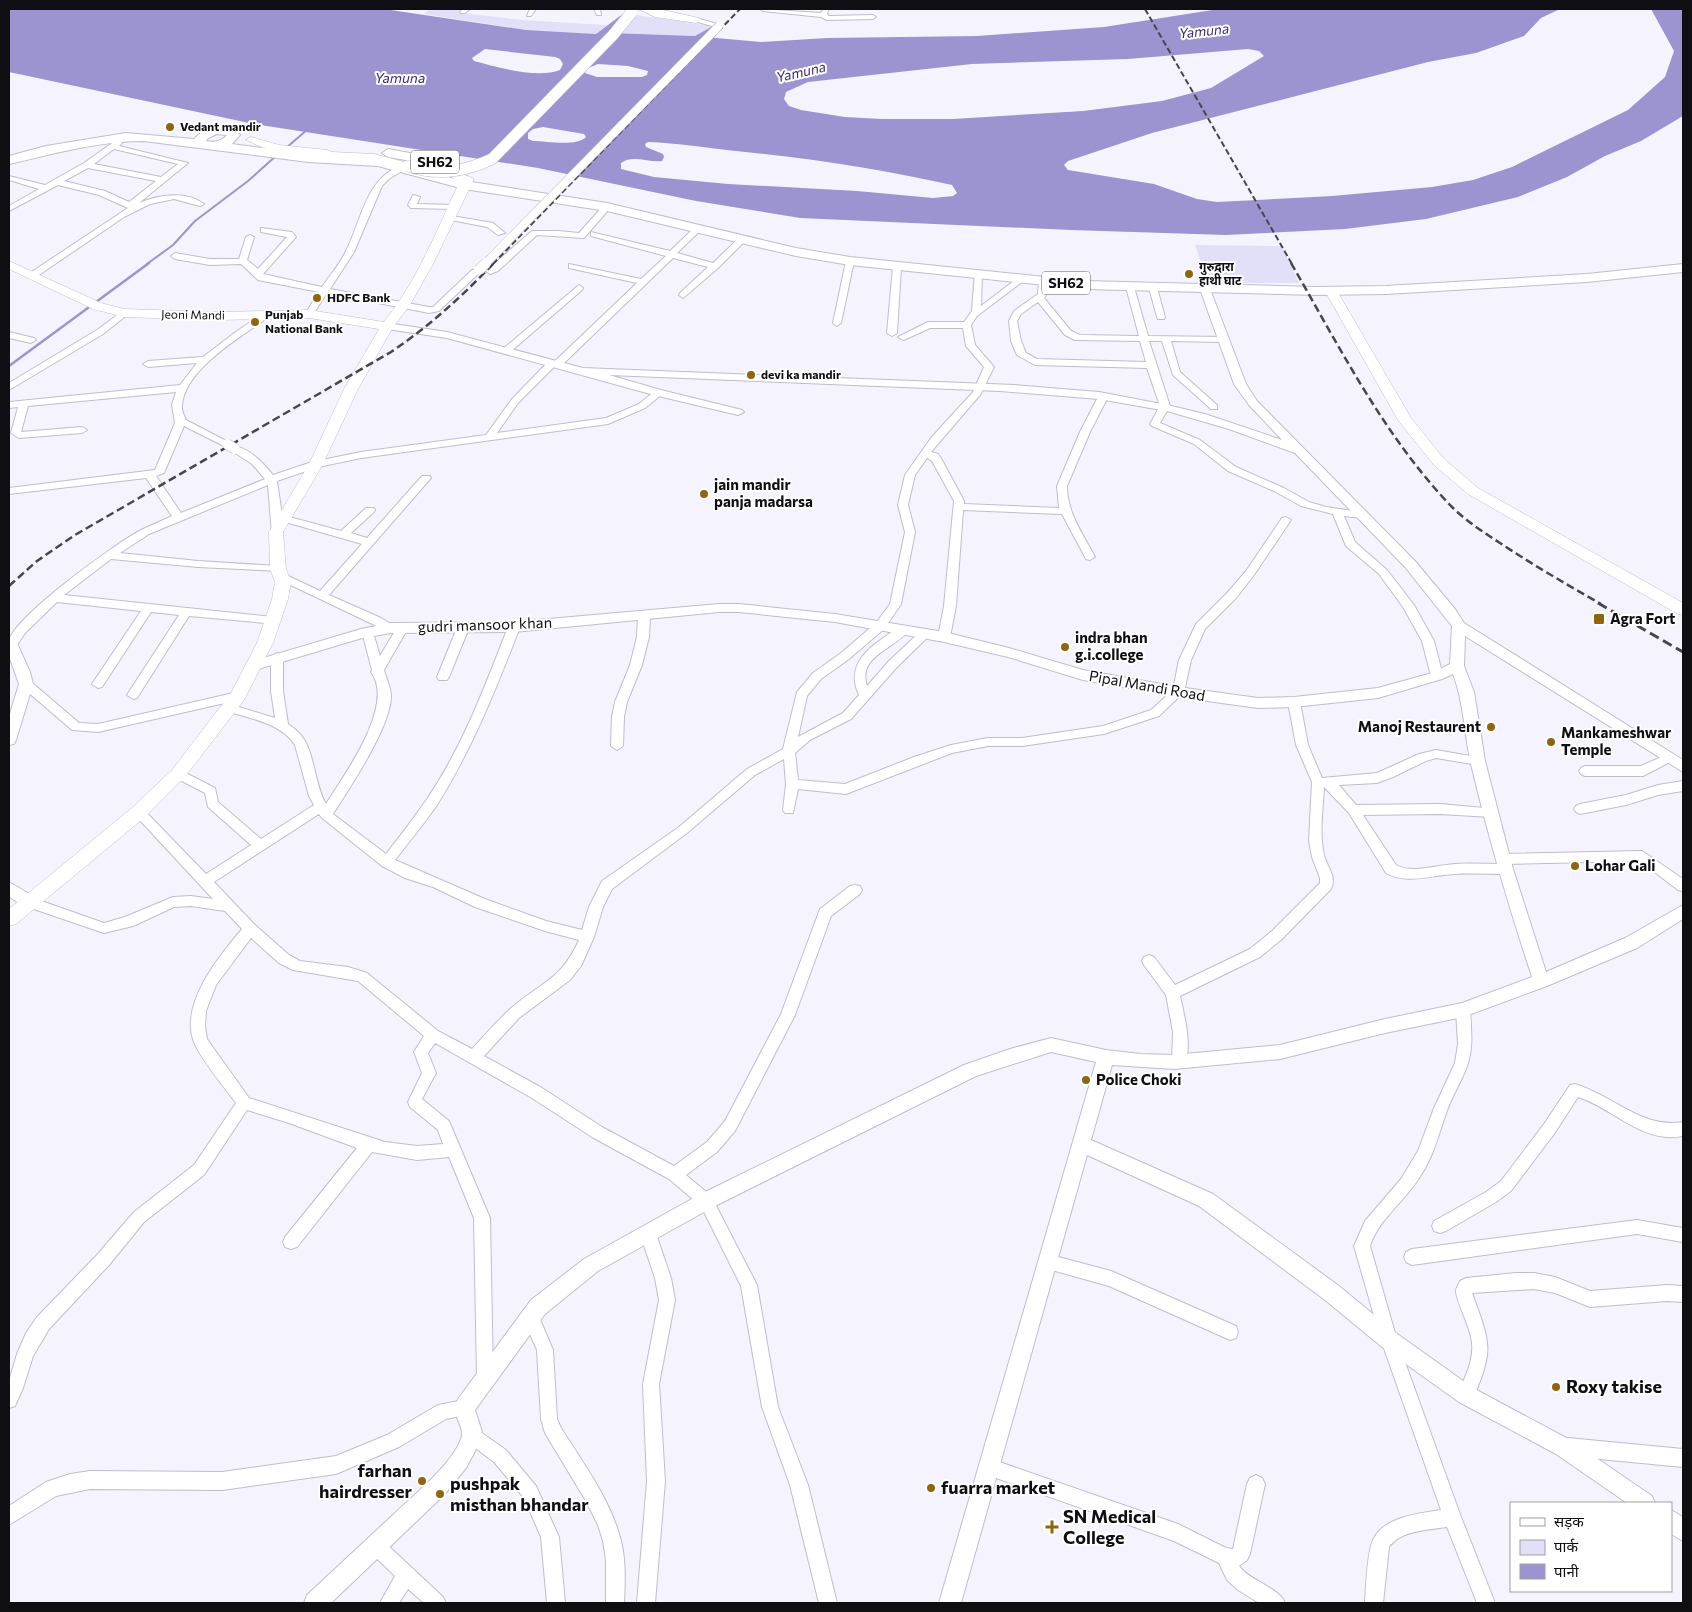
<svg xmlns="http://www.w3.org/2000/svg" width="1692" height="1612" viewBox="0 0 1692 1612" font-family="Commissioner,'Noto Sans Devanagari',sans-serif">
	<rect width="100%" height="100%" fill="#f5f4fe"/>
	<path fill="#e2dff9" d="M429,9H465L461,13L522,20L607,25L596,34L526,30L424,14Z
		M636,15L713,26L695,36L610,33L623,17Z
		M1195,245L1282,246L1299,283H1208Z"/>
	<path fill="#9c93d1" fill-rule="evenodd" d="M9,9H384L526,30L596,34L624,13L610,33L695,36L713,26L716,27L705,37L761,42L827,38L977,36L1104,27L1219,9H1560L1541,18L1524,36L1476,53L1428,62L1152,133L1068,161L1064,165L1068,170L1154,184L1197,199L1217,202L1332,196L1432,187L1473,180L1512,167L1628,110L1665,77L1674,51L1651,9H1683V116L1641,141L1605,156L1567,177L1518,197L1426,219L1345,229L1226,235L1071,230L800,218L696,201L538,168L254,124L9,72ZM485,49L555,57L560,59L563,64L560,70C537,79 497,67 474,61L472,58ZM1248,49L1259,51L1264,56L1211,88L1162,101L1083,111L953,119H882L845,117L801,110L789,106L784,99L786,92L808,82L972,64L1128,59ZM598,64L628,66L648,71L647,75L642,77H597L585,73L586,69ZM543,127L584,134L586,137C577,147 546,141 533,141L528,139V133L533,129ZM648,142C678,143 707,148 736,151C809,158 881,169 952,185L957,193L953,196L933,198L857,191L728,184L654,177L621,169V163C632,154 650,163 662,161L664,157L663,154L646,147L645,144Z"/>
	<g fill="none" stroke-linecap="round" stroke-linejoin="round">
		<path stroke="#9c93d1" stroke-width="2" d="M286,148L308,129
			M147,264L173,245L195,221L248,181L277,155"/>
		<path stroke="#9c93d1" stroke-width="2.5" d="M9,366L149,263"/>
		<defs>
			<path id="minor" d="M463,9H470L465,13H461L460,12Z
				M530,9H536L531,16H527Z
				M594,9H600L601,15H597Z
				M760,9L821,13L823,9H829L827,14L829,16L873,15L876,17L873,19L827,20L821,17L763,11Z
				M696,18L721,25L722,26L719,28L694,21V19Z
				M115,141H121L122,143L119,146L188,163L139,203C158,195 186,190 204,204L200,206L174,199L150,204L124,217L36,277H30V273L128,208L99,195L58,185L9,211V206L39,189L9,180V176L45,185L84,163ZM114,149L178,164L161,177L94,164ZM88,168L156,181L129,202L105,191L64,181Z
				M401,166H404V170L390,178L382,186L354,252L330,289L429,307H433L472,270L485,268V272L478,274L439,311L429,313L327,293L312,316L309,317L305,314L319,292L258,280L241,264L210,265L175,259L171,256L175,253L210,259H239L246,237L250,235L254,237L247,260L258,269L287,237L261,232V228L292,232L296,237L263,274L322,287C330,275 340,264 346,251C361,222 366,177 401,166Z
				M413,195L420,197L417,204L453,205L457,207L453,209L411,208L408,205Z
				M604,205L611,207L584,238L537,235L498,271L490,274L486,271L532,231H558L579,233Z
				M446,215L493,223L505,233L498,235L487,227L446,219Z
				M695,227L702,229L677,253L713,263L739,238L746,240L718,268L683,298L679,295L680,293L708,267L673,258L561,366H555L518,403L497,433L606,418L639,404L655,391H661V395L645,408L608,424L361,458L318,467L277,481L282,515L341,531L366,508H374L375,510L374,512L351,533L367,538L422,476H430L431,478L329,595L381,618L397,628L402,624L408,628L384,670C386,678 391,688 391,696C391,727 350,787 333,814L386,854C400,836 414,818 427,799C463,746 485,686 508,627L514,623L520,627C496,689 472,749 437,805C424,824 409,842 395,860L485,899L546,921L582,930L589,907L602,881L679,827L747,769L783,749L797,692L813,673L841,653L876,623L890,604L905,532L898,505L905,475L931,438L973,392L984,367L966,346L963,328H930L906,339L903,340L898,337L928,322H964L972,311L975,272L982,274L981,306L1019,277L1026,279L977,316L971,325L975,345L994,367L980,395L931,452L938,454L942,460L964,501V504L1059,508L1057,486L1080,432L1098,397L1103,394L1106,395L1108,397L1090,432L1067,486C1067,513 1083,534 1095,557L1090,560L1086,559L1062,514L963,510L956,606L950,637L948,640H940L938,637L944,606L954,501L932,461L927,458L915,475L908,505L915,532L901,604L884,629L849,659L821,679L807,696L798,737L843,713L859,695C843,661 875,644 899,627L903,626L909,630C895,649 857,656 867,686L889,661L921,631H929L931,634L897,667L851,719L810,740L795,753L798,780L845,784L914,757L951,745L988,738H1022L1103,726L1151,710L1173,690L1179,660L1196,624L1228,592L1246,571L1282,518L1286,517L1291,520L1254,575L1236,598L1205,629L1191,660L1184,692L1159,716L1104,734L1022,746H988L952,753L846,794L798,789L793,813H785L783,810L786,784L784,759L755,775L687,833L612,889L603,907L594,937L581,966L570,980L519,1018L484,1056L542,1088L602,1127L674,1166L707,1142L725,1121L781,1014L820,909L850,886L855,885L860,886L862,890L860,894L831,916L795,1015L735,1131L717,1152L686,1175L711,1196L757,1285L778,1407L808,1485L837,1603H819L790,1485L762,1407L741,1286L701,1206L669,1179L592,1137L532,1098L435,1043L428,1053L436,1073L422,1099L449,1121L490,1218L493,1377L491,1383L485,1385L479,1383L477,1377L474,1218L449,1157L417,1160L372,1152L297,1247L291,1249L285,1247L283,1242L285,1237L357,1148L289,1123L247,1110L204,1175L144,1222L109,1265L49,1329L33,1356L23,1388L15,1406L9,1408V1381L17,1354L26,1333L37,1317L97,1255L134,1212L194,1165L236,1103C225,1088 200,1058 194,1042C179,1005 219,956 242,929L225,911L191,906L174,907L133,926L104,933L25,906L23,902L25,898L30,897L104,923L125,917L173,897L191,896L213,899L135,815L133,812L135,809H143L206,874L251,845L208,807L205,793L174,777L172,774L174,771H182L215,788L218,802L261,839L314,805L309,796L295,745C281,723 249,718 225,711L223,708L229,704L275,718L271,691V657L277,653L283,657V691L288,724C292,727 297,730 300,734C315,751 314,784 326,804C344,775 396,705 371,672L372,670L362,632L368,628L372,629L380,656L395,631H387L276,578L275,576L276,574H284L320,591L362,544L282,521L280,534H272L268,485L149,534L120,553L198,561L278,566L282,567L283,569L282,571L198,567L111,559L64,595L273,617L279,621L277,624L189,616L137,698L133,699L127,695L179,615L151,612L102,687L98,688L92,684L141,611L57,602L25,633L15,648H9C9,646 8,643 9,641C14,617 116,543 141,530C151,525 162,521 172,516L146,478L9,494V488L155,470L175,423L172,405L176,392L28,406L21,432L82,427L87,430L82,433L19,438L11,433L18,407L9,408V402L180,385L197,363L148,367L143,364L148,361L203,357L237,331L264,313L268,316L267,318C241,337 185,369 182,405C181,410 184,415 186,420L232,444L227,447L224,446L184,426L164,473L156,476L181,513L265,479L252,464L232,451V447C246,444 265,465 273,475L312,462L361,452L486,435L512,399L549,361H555L637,283L569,268V264L641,279L666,256L591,236V232L670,251ZM319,814L322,818L382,866L405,878L433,887L475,907L545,931L579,940C561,981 539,983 509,1010C496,1022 484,1036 472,1049L438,1031L367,973L348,967L300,961L289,955L255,925L214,882ZM251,938L279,963L293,970L358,981L424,1036L414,1052L422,1073L408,1102L410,1107L438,1130L443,1144L417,1146L385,1142L249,1098L207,1039L205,1026L206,1011L216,985Z
				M850,258L854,261L841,323L837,326L833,323L846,261Z
				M897,264L901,267L897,333L892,336L887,333L893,267Z
				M1043,278L1047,281L1046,295L1044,298L1071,331L1080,335L1139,336L1126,287L1130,284L1134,287L1148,336L1225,337V341L1222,342L1171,341L1180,372L1217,405V409H1211L1173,375L1162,341H1149L1170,406L1160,423L1200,440L1236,467L1284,488L1309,502L1326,507L1367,513L1368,515L1363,518L1344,516L1355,542L1387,570L1414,605L1434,641L1443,676L1441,679H1433L1431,676L1422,641L1403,607L1379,574L1346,546L1333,514L1301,506L1276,492L1228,471L1194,444L1152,426L1150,424L1160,406L1147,368L1035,365L1017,355L1011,341L1009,321L1014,311L1038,294L1039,281ZM1038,302L1065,335L1075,340L1140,341L1146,362L1037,359L1026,353L1021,341L1017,321L1021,314Z
				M579,285L583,288L582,290L509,353H503V349Z
				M1153,285L1157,288L1165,317L1164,319H1158L1157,317L1149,288Z
				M124,310L128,313L127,315L103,334L9,390V383L97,330Z
				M9,332L34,338L36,340L31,343L9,338Z
				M644,612L650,616L649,637L642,665L627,702L624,717L623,746L617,750L611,746L612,717L615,702L630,665L637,637L638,616Z
				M463,624L469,628L449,677L447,680H439L437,677L457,628Z
				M26,680L30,681L79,723L98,724L238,692L244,696L238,700L98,732L72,730L22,687L20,684L22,681Z
				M1294,698L1300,702L1308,745L1322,778L1377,773L1419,754L1436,750L1482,758L1484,761L1482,764L1478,765L1436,758L1426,761L1393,777L1377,783L1339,785L1356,805L1440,804L1495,809L1497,812L1495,815L1491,817L1440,814L1363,815L1396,865C1412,874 1437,865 1455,864C1471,863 1487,864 1503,864L1498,863L1497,859L1498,855L1503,854L1642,851L1683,879V891L1678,890L1640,861L1505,864L1510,865L1511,869L1510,873L1505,874C1488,874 1471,873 1455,874C1432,875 1407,885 1386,873L1349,813L1324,787C1323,809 1319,833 1324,855C1327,867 1337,876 1331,889L1282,939L1260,957L1180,996C1184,1015 1193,1047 1184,1065L1179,1067L1174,1065L1172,1061L1173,1032L1166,995L1144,965L1142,961L1144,957L1149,955L1154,957L1175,985L1250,949L1272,931L1320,883V878L1312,857L1309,841L1312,782L1296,745L1288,702Z
				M1668,754L1674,758L1672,761L1643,776H1585L1581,774L1579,771L1581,768L1585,766H1641Z
				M1683,781V791L1658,795L1626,805L1580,814L1576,812L1574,809L1576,806L1580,804L1626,795L1658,785Z
				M1463,1004L1468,1006C1471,1013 1471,1021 1471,1028C1474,1066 1461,1076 1448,1108C1439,1132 1434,1157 1419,1178C1404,1202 1379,1219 1370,1246L1397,1340L1461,1517L1495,1603H1477L1447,1527C1428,1530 1401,1530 1389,1547L1383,1603H1365C1366,1589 1367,1549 1374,1538C1385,1517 1420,1513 1441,1510L1381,1340L1354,1246L1365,1221L1401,1179L1418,1151L1434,1108L1455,1063L1458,1044L1456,1010L1458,1006Z
				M1575,1084C1614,1096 1642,1129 1683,1122V1136C1642,1144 1615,1109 1578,1097L1554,1134L1511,1191L1496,1202L1446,1231L1440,1233L1434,1231L1432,1226L1434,1221L1486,1192L1501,1181L1544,1124L1570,1085Z
				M1637,1220L1683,1228V1242L1637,1234L1412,1265L1406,1262L1404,1257L1406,1252L1412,1249Z
				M648,1227L654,1229L656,1234L671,1278L675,1300L659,1384L665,1481L655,1603H637L647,1481L643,1384L659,1300L655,1278L640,1234L642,1229Z
				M1047,1254L1111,1271L1236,1326L1238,1332L1236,1338L1230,1340L1109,1286L1041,1267L1039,1262L1041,1257Z
				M1516,1273H1534L1555,1277L1590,1291L1667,1285L1683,1286V1302L1667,1301L1590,1307L1555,1293L1534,1289L1472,1293C1491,1345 1494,1349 1472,1401L1466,1403L1460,1401L1458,1395C1464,1378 1474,1362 1472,1343C1471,1328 1456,1301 1456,1291C1456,1288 1459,1284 1460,1281L1466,1278Z
				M530,1308L536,1310L553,1350L557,1419L561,1428C583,1463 611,1500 621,1541C626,1561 625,1583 624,1603H606V1560L603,1541L598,1525L586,1501L545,1433L541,1419L537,1350L522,1316L524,1310Z
				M464,1400L470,1402L472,1408L470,1414L446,1419L399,1447L336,1474L222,1490L90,1489L56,1496L9,1525V1506L46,1482L70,1474L90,1471L222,1472L336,1456L387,1435L438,1405Z
				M472,1426L506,1450L536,1486L559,1537L565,1603H547L541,1537L524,1498L494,1462L466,1441L463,1435L466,1429Z
				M1568,1438L1683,1449V1467L1568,1456L1562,1453L1559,1447L1562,1441Z
				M988,1458L1178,1524L1226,1548L1233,1549L1247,1484L1250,1478L1256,1475L1262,1478L1265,1484L1250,1554L1247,1560L1239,1566C1250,1581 1280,1588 1285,1603H1259L1238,1590L1227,1580L1219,1563L1174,1541L982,1473L979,1467L982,1461Z
				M375,1536L381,1539L443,1597L446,1603H424L408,1589L399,1603H380L395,1576L369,1551L366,1545L369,1539Z"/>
			<path id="tertiary" d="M1205,286L1210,289L1246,384L1257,401L1415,561L1455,609L1464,623L1683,760V772L1465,636L1464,666L1474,692L1485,761L1513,869L1546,972L1625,938L1683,905V919L1637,948L1547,986L1463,1017L1385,1033L1280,1059L1174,1069L1112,1065L1091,1140L1213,1194L1339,1286L1396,1333L1473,1388L1570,1440L1652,1496L1655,1503H1627L1556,1454L1459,1402L1382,1347L1325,1300L1199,1206L1087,1155L961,1603H939L1096,1062L1051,1052L976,1076L713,1207L598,1271L545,1314L475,1410L482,1432V1438L466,1468L444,1495L331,1603H304L307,1595C336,1568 365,1541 394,1514C414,1495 452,1464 461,1439C466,1425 450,1419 458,1399L531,1300L584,1259L699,1195L964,1065L1010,1049L1051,1038L1106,1050L1140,1054L1174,1055L1280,1045L1385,1019L1462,1003L1532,977C1509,907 1488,836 1471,764C1464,733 1464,703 1453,674L1442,679L1378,698L1294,707L1258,708L1178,697L1083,680L1008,657L944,642L835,622L739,612H719L514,632L391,633L362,638L255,670L250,668L248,665L250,662L361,629L391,623L514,622L719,604H739L835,614L944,632L1009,648L1083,670L1178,687L1258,698L1294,697L1378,688L1432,673L1450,664L1452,626L1405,567L1295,453L1229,429L1167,411L1099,399L1000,391L609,375L661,390L742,410L744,412L738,415L654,395L447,338L387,329L382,326L387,323L447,332L583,368L1014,385L1099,392L1167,405L1205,414L1282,440L1249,405L1234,384L1200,289Z
				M9,636L14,638L16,641L30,672L33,684L16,740L14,744L9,745V717L19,684L9,656Z
				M9,882L36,898L38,902L36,906C25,910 17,902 9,896Z
				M1671,1510L1683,1517V1541L1671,1534Z"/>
			<path id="secondary" d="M638,9H659L699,18L701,20L696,23L655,17Z
				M251,137L279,145L327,150L332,152L374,154L412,164L413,166L408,169L374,161L315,158L310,155L266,149L246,140Z
				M468,176L474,179L433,264L410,305L393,327L358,389L323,464L283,532L286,569L291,582L288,599L273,643L244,700L184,778L145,817L16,924L9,926V909L133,807L172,770L231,693L257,643L272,599L275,582L270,569L269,532L309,464L344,389L379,329L309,318L217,320L124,317L93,309L9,269V261L101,303L124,309L217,312L309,310L384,322C417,281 436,232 458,185L464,177Z
				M1331,287L1337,291L1411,418L1444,459L1478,488L1683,603V615L1678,614L1468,494L1434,465L1398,420L1325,291Z"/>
			<path id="primary" d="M222,126L235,130L240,135L232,144L308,154L378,158L455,179L429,164L388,157L382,153L388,149L437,158L465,174L467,177L462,181H465L607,203L796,248L850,257L1084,281L1316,287L1386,286L1587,274L1683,264V272L1587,282L1386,294L1316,295L1084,289L850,265L796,256L607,211L464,189L378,166L308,162L144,141C98,141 53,154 9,164V156L46,146L126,133L194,139L204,130ZM217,134L227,135C222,141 214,143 206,141L208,138Z"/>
		</defs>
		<use href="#minor" stroke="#bfbdcc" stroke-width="2"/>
		<use href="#tertiary" stroke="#bfbdcc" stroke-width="2"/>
		<use href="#secondary" stroke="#bfbdcc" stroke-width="1"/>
		<use href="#primary" stroke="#bfbdcc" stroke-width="2"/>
		<use href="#minor" fill="#fff" fill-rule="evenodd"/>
		<use href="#tertiary" fill="#fff" fill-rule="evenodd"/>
		<use href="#secondary" fill="#fff" fill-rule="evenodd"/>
		<use href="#primary" fill="#fff" fill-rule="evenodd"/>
		<path stroke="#46464c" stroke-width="2" stroke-dasharray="6 3" stroke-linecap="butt" d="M1145,9L1292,264
			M493,264L740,9"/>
		<path stroke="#46464c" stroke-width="2.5" stroke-dasharray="8 4" stroke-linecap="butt" d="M1291,263C1339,346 1384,436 1451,506C1466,521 1483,532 1500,543C1533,565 1566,584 1601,604
			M9,586L37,561L75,535L391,352C432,324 460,298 494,263"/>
		<path stroke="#46464c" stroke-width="3" stroke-dasharray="10 5" stroke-linecap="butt" d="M1598,603L1683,652"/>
		<defs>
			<path id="minor-bridge-far1" d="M485,264L719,26"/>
			<path id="minor-bridge" d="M479,270L486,263
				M227,444L235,449"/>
			<path id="secondary-bridge" d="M408,166C438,176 464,172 492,159L613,35L631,13"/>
		</defs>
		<use href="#minor-bridge-far1" stroke="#bfbdcc" stroke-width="9" stroke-linecap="butt"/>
		<use href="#minor-bridge" stroke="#bfbdcc" stroke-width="11" stroke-linecap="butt"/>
		<use href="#secondary-bridge" stroke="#bfbdcc" stroke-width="12" stroke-linecap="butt"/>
		<use href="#minor-bridge-far1" stroke="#fff" stroke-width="8"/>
		<use href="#minor-bridge" stroke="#fff" stroke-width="10"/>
		<use href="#secondary-bridge" stroke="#fff" stroke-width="11"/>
	</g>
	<g fill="#90650d" stroke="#fff" stroke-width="2">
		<circle cx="170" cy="127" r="5"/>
		<circle cx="1189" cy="274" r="5"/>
		<circle cx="317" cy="298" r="5"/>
		<circle cx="255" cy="322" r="5"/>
		<circle cx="751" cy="375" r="5"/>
		<circle cx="704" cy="494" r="5"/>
		<rect x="1593" y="613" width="12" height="12" rx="2.5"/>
		<circle cx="1065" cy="647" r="5"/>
		<circle cx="1491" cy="727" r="5"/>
		<circle cx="1551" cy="742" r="5"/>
		<circle cx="1575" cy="866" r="5"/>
		<circle cx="1086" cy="1080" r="5"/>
		<circle cx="1556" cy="1387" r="5"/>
		<circle cx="422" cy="1481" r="5"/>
		<circle cx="931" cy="1488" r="5"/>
		<circle cx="440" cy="1494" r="5"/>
		<path d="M1049.5 1519.5h5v5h5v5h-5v5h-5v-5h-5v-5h5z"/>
	</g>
	<g text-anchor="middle" stroke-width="4" stroke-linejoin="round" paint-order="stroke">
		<g font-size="12" font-weight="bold" fill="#0e0e13" stroke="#fff" text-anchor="start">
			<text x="180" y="131">Vedant mandir</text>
			<text x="1199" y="271">गुरुद्वारा<tspan x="1199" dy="14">हाथी घाट</tspan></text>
			<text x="327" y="302">HDFC Bank</text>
			<text x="265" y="319">Punjab<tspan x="265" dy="14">National Bank</tspan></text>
			<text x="761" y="379">devi ka mandir</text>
		</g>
		<g font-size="12" fill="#0e0e13" stroke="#fff">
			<text transform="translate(193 315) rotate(1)" y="4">Jeoni Mandi</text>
		</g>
		<g font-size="14" font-style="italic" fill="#3d2a73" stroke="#fff">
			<text transform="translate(1204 31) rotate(-6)" y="5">Yamuna</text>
			<text transform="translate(801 72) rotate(-13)" y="5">Yamuna</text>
			<text x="400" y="83">Yamuna</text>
		</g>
		<g fill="#fff" stroke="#56565a" stroke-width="1">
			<rect x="411" y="150.5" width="48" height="23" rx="4"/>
			<rect x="1042" y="271.5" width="48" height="23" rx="4"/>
		</g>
		<g font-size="14" font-weight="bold" fill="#0e0e13">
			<text x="435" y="167">SH62</text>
			<text x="1066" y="288">SH62</text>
		</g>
		<g font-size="15" font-weight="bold" fill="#0e0e13" stroke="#fff" text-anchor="start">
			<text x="714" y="490">jain mandir<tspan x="714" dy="17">panja madarsa</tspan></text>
			<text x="1610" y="624">Agra Fort</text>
			<text x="1075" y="643">indra bhan<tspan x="1075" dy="17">g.i.college</tspan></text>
			<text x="1481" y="732" text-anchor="end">Manoj Restaurent</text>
			<text x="1561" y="738">Mankameshwar<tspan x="1561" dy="17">Temple</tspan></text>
			<text x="1585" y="871">Lohar Gali</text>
			<text x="1096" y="1085">Police Choki</text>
		</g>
		<g font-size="15" fill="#0e0e13" stroke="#fff">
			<text transform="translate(485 625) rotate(-2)" y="5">gudri mansoor khan</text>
			<text transform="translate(1147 686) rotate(10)" y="5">Pipal Mandi Road</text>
		</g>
		<g font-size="18" font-weight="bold" fill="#0e0e13" stroke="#fff" text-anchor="start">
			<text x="1566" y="1393">Roxy takise</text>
			<text x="412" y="1477" text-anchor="end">farhan<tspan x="412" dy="21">hairdresser</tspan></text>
			<text x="450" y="1490">pushpak<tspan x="450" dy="21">misthan bhandar</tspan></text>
			<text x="941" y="1494">fuarra market</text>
			<text x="1063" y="1523">SN Medical<tspan x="1063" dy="21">College</tspan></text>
		</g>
	</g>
	<rect width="1692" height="1612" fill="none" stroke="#0e0e13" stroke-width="20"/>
	<rect x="1510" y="1502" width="162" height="90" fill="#ffffff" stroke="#9f9fa1"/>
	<rect x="1520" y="1518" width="25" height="8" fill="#ffffff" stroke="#9f9fa1"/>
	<text x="1554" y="1527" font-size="15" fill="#0e0e13">सड़क</text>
	<rect x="1520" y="1540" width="25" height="15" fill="#e2dff9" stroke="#9f9fa1"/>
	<text x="1554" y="1552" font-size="15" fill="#0e0e13">पार्क</text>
	<rect x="1520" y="1564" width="25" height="15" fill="#9c93d1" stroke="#9f9fa1"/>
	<text x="1554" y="1577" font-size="15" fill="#0e0e13">पानी</text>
</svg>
